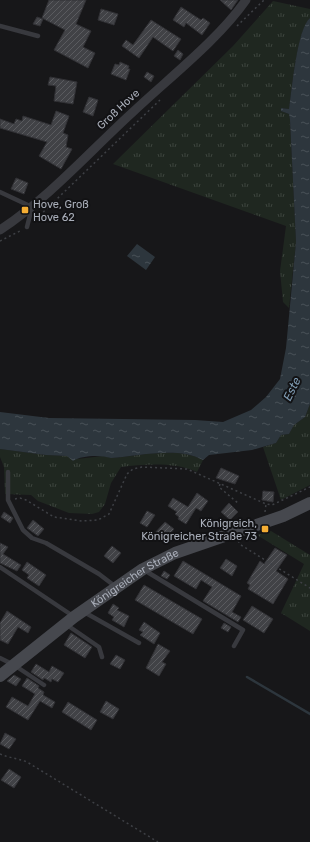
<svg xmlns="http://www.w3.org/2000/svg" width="310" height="842" viewBox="0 0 310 842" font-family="Rubik,sans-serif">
	<defs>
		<pattern id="grass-tufts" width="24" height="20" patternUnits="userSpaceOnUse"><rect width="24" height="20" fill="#1f2720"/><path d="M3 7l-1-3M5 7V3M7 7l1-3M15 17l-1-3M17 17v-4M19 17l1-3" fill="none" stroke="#3d443e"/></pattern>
		<pattern id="water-ripples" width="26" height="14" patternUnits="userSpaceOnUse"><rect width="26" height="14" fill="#2d363d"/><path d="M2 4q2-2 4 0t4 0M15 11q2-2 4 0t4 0" fill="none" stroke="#495157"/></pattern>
		<pattern id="building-hatch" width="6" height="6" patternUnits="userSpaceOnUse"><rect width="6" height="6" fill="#414246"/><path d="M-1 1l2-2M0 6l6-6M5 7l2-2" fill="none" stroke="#5a5b5f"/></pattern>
	</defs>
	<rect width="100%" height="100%" fill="#171719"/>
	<path fill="url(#grass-tufts)" d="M273,1L310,9V18C297,30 292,89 289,109L281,108V111L289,114L290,120L296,242L289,308L283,302L280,271L286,226L113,164L233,46Z
		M310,404V485L281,500L263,447L276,443L281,435L289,434L294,425L305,417Z
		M0,449L46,455L67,456L77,459L103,456L112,458C140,456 177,446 203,460L197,472C175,462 145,464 121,467L111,483L105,504L99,512L92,514L69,513L38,501L31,495L5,494L4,467L0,457Z
		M271,531L310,555V631L281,613L304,564L257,535Z"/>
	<path fill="url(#water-ripples)" d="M310,18V404L305,417L294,425L289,434L281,435L276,443L252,450L209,455L203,460C177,446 140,456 111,458C101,455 82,455 73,461L67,456L46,455L0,449V412L49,418L195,420L223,422L251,410L266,397L280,379L286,348L296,242L290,120L289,114L281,111V108L289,109C292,89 297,29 310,18Z
		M137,244L155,257L146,270L127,256Z"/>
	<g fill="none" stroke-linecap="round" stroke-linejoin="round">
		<path stroke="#2d363d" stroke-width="2.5" d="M247,677L310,714"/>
	</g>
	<path fill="url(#building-hatch)" stroke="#313135" d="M49,0H86L76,24L91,31L83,47L95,53L88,68L54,50L65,30L42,18Z
		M220,0H238L231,10Z
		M181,7L201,20L203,18L210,23L202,35L186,23L184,27L173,20Z
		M101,9L118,14L114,25L98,20Z
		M37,17L43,19L40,26L33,24Z
		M151,20L181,39L173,51L153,37L139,58L122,46L126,40L133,45Z
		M178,50L183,54L180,60L174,56Z
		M120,62L129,66L128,69H130L126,80L111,74L115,64L119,65Z
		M147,72L154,76L151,82L144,77Z
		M50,77L77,82L73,104L54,101L56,86L48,85Z
		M89,97L98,100L93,116L83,112Z
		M56,111L69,116L63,133L68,135L66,147L72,149L61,169L39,156L47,142L0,128V119L14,124L16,119L22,121L23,116L51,125Z
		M16,178L28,183L24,194L11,189Z
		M221,468L239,476L235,484L216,478Z
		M263,491L274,492L273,502L262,500Z
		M197,493L208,501L201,511L196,508L186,524L178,519L179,517L175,514L177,512L168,506L173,498L188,507Z
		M229,503L238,512L230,520L221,512Z
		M147,511L155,515L147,527L140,523Z
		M4,512L13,518L10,523L1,517Z
		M33,520L44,529L38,536L27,528Z
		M165,522L174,529L163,542L154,534Z
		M0,543L8,547L3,554L21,565L17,571L0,563Z
		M112,546L121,553L113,563L104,556Z
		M275,548L287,555L276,571L288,579L273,604L248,589L250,585L247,583L260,561L264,564Z
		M226,559L237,566L232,576L220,568Z
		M183,561L241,596L232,612L241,617L238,622L203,601L212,587L201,580L196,589L174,576Z
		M27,562L46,575L39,586L27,578L29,575L22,570Z
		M164,571L170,575L167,579L161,576Z
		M144,585L202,619L193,634L135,600Z
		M113,604L119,608L117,610L129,616L124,627L112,620L114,617L108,613Z
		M252,606L273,619L264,633L243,620Z
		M7,611L31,627L28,633L18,627L8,644L0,640V623Z
		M144,622L160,633L154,644L140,635L143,632L139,630Z
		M224,623L231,627L228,632L221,628Z
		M71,633L92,647L85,658L64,645Z
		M158,644L170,651L162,662L166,664L159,676L146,668Z
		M116,655L125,660L120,669L110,664Z
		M36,664L49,672L52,666L64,673L58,682L52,679L51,682L44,678L43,680L31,672Z
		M14,675L21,679L16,686L7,681Z
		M27,678L39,686L38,688L44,692L43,695L55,702L52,708L40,701L28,720L6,707L12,697L28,706L35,694L22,686Z
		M106,701L119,709L113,719L100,712Z
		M68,702L97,720L91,730L62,712Z
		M5,733L16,739L9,749L0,744Z
		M9,769L21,777L14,788L1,780Z"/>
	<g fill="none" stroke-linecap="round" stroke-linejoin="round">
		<path stroke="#3e4045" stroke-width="1.5" stroke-dasharray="2 3" stroke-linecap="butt" d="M237,26L264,0
			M36,219L160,100
			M0,241L22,230
			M220,484L219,487L239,504
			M15,499L20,498L26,500L54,517L82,521L98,520L109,514L127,474L133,469L142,467L187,469L266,504L272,505L310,487
			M265,512L266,504
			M238,541L241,545L310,588
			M0,754C9,758 17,758 27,762L158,842"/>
		<path stroke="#38393e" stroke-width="4.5" d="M0,26L38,36
			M0,192L32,207L27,227
			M8,472V500L23,530L32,538L46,543L99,574L116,587
			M0,567L73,616
			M144,570L243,630L234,646
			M84,612L139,643
			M67,625L99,647L102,657
			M0,658L14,665L44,685"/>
		<path stroke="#38393e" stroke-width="9" d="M0,230C50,197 90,151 134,111C169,78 219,39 246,0"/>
		<path stroke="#46484e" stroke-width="12" id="s1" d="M0,676L74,617L143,569L175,553L283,516L310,503"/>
	</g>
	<g fill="#f5ae34" stroke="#121214" stroke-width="1.5">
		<rect x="21" y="206" width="8" height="8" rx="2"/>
		<rect x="261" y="525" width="8" height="8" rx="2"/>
	</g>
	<g text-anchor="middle" stroke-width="4" stroke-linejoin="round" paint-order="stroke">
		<g font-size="11" fill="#a9aeb9" stroke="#121214">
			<text transform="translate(118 109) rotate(-43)" y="4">Groß Hove</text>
			<text dy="4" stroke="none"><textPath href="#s1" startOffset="167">Königreicher Straße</textPath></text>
		</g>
		<g font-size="11" fill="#a9aeb9" stroke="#121214" text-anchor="start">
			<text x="33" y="208">Hove, Groß<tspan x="33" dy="13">Hove 62</tspan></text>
			<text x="257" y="527" text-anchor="end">Königreich,<tspan x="257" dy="13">Königreicher Straße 73</tspan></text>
		</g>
		<g font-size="12" font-style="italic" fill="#809db4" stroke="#121214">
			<text transform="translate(292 389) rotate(-64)" y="4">Este</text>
		</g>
	</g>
</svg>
